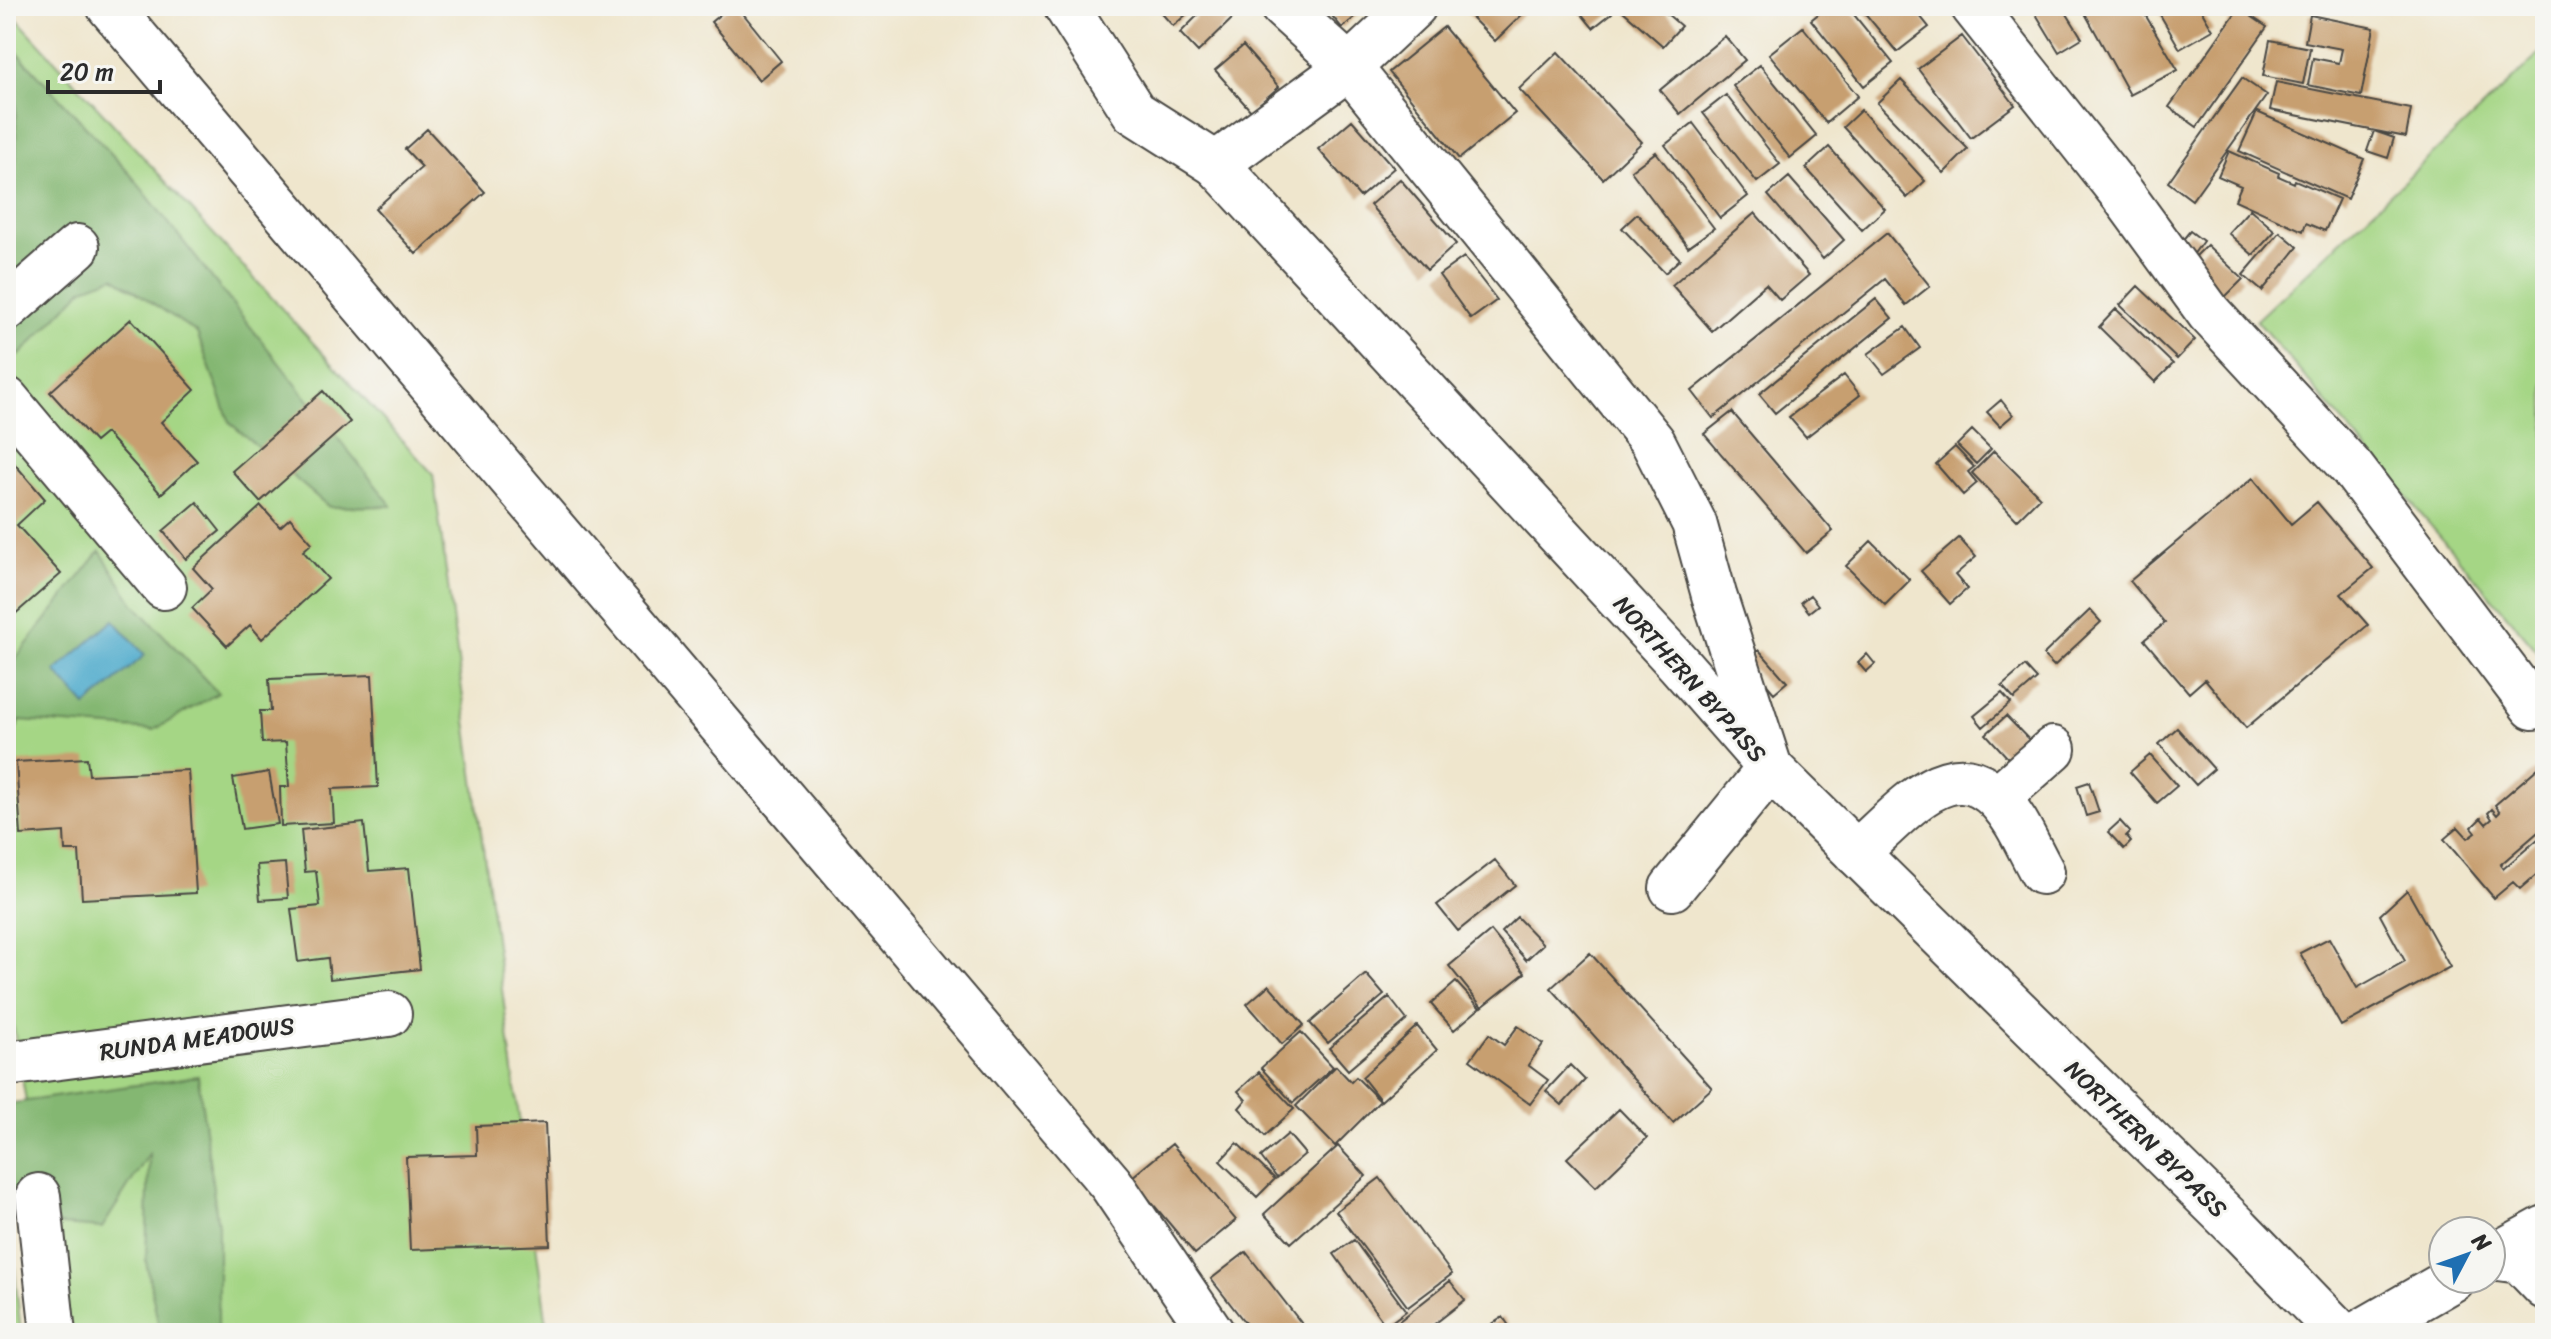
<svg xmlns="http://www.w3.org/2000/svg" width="2551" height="1339" viewBox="0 0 2551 1339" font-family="Sriracha,sans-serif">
	<rect width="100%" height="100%" fill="#f6f6f2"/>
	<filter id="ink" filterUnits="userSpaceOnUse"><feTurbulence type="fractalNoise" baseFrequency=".0125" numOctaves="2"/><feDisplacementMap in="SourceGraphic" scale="16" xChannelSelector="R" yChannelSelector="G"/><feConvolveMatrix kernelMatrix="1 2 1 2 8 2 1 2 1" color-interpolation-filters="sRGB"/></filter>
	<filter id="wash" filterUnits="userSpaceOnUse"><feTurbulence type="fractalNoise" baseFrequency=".006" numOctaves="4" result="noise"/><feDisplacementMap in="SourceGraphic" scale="32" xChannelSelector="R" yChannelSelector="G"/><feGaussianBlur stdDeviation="1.8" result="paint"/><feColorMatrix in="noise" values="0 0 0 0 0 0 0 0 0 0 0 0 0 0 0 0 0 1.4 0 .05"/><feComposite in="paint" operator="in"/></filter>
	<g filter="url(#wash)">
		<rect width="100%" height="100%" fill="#efe6cd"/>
		<path fill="#a5d685" stroke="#688058" stroke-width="2" d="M6,7L433,474L548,1333H65L12,1018H6Z
			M2545,49V660L2256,320Z
			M6,1187L21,1333H6Z"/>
		<path fill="#84b772" stroke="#58714e" stroke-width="2" d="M15,50L130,174L392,506L329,507L230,423L197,333L114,277L84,288L19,356L6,328V170L16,160Z
			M100,551L134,604L218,693L154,730L20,721L6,749V675L16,658Z
			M198,1076L218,1226V1333H160L146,1262L149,1154L102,1228L6,1221V1104Z"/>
		<path fill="#4daacc" stroke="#3c6a7c" stroke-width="2" d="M114,620L145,655L86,706L55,671Z"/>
		<g id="blocks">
			<path fill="#c79f6f" d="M730,6H737L781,61L759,80L711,22Z
				M1155,6H1196L1173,26Z
				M1207,6H1228L1237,14L1198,52L1180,33Z
				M1324,6H1368L1342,28Z
				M1460,6H1531L1495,41Z
				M1575,6H1607L1612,13L1593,28Z
				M1625,6H1658L1681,26L1663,46L1622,10Z
				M1828,6H1847L1893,63L1864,86L1811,20Z
				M1859,6H1912L1929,27L1897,52Z
				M2031,6H2062L2082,38L2059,52Z
				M2081,6H2140L2178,70L2130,95Z
				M2155,6H2199L2213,30L2180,49Z
				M2291,6H2323L2322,13Z
				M2239,8L2267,27L2197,127L2169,107Z
				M2310,15L2374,28L2361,96L2308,85L2313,58L2339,63L2342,49L2305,42Z
				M1444,27L1515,113L1459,159L1389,72Z
				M1803,27L1858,96L1826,123L1769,54Z
				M1725,36L1745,60L1680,114L1660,90Z
				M1962,36L2015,105L1971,138L1918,69Z
				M2270,40L2310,48L2303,84L2263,76Z
				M1243,46L1279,87L1251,111L1215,70Z
				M1558,52L1642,142L1603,179L1519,89Z
				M1760,65L1817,136L1790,158L1733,86Z
				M2242,78L2267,95L2192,200L2168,182Z
				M1901,80L1968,149L1944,173L1877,103Z
				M2276,82L2411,109L2406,137L2270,110Z
				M1726,95L1780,164L1757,182L1703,113Z
				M1861,110L1925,181L1907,198L1843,127Z
				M2257,112L2364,159L2347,199L2239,151Z
				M1352,120L1394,168L1360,197L1318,149Z
				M1693,123L1748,196L1720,218L1665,145Z
				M427,129L485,192L416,254L375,209L422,167L405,149Z
				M2374,131L2394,138L2388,158L2367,151Z
				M1829,147L1885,209L1862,230L1806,168Z
				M2229,151L2279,173L2278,176L2294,183L2295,180L2339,199L2325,231L2306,223L2303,231L2235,200L2241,186L2218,176Z
				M1656,152L1714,228L1688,247L1631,171Z
				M1789,177L1844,240L1823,259L1768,195Z
				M1400,179L1456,244L1427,270L1370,205Z
				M2250,209L2275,231L2253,255L2228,233Z
				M1755,213L1809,275L1780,300L1766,284L1712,331L1672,285Z
				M1637,214L1680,259L1665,273L1622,228Z
				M2190,231L2203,241L2190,259L2176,248Z
				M2280,232L2298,247L2262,291L2243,275Z
				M1887,233L1930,286L1906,305L1885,279L1713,418L1692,391Z
				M2207,245L2243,279L2224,298L2188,264Z
				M1464,257L1497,300L1471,319L1439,275Z
				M2138,286L2195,340L2177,359L2120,305Z
				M1876,299L1892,318L1775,413L1759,394Z
				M2116,309L2173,364L2155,382L2099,327Z
				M131,319L195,390L161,422L197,461L161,494L106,433L95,442L50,392Z
				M1905,327L1920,348L1884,374L1868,354Z
				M1844,375L1860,395L1806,437L1789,417Z
				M323,391L350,422L260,502L232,471Z
				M2001,400L2013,415L2000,426L1987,412Z
				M1732,412L1833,531L1806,553L1704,434Z
				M1972,430L1991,449L1976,464L1957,445Z
				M1955,447L1974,467L1968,472L1977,483L1963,495L1936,464Z
				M1994,451L2040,497L2017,520L1972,473Z
				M6,454L45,499L17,525L61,574L6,622Z
				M2253,478L2291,524L2317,502L2373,568L2341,594L2368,625L2246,728L2205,679L2189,693L2144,640L2165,623L2130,581Z
				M197,502L220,531L186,559L163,531Z
				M261,506L280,527L290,518L312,543L303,551L328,579L262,639L250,625L227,646L192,608L212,589L193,568Z
				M1959,538L1976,557L1955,575L1967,589L1950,604L1921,571Z
				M1871,541L1910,580L1885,605L1846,566Z
				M1810,595L1818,605L1809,612L1801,602Z
				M2090,610L2101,622L2054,666L2043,655Z
				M1759,650L1787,682L1774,693L1746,660Z
				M1867,654L1875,664L1866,672L1858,663Z
				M2025,666L2037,679L2014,699L2002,686Z
				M372,675L378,787L332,789L334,823L281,826L280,787H289L286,742L262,743L260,711H271L269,679Z
				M2002,693L2011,703L1983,727L1974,716Z
				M2006,716L2039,750L2018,769L1986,734Z
				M2177,728L2214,769L2196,785L2159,744Z
				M2150,755L2177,786L2157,803L2130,772Z
				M87,758L89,775L188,770L196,893L82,899L79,851H65L64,832L21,835L16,762Z
				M2545,762V826L2500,865L2503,869L2545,833V867L2520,889L2513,882L2494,898L2444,839L2458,827L2468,838L2476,832L2472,827L2481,818L2486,824L2492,819L2488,813L2492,809L2497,815L2500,812L2495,805Z
				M269,772L278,824L242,829L233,778Z
				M2089,782L2099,812L2086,816L2077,786Z
				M2120,821L2130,832L2126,836L2131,842L2124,849L2108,832Z
				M364,823L369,871L409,868L420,969L330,979L328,958L298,962L291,909L320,906L316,871L305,872L301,830Z
				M1495,860L1515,885L1458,931L1437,905Z
				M285,863L288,898L260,900L257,865Z
				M2407,890L2450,967L2341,1026L2300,953L2329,938L2357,988L2405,961L2380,915Z
				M1517,917L1543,944L1526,960L1501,932Z
				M1491,931L1525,973L1482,1007L1449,966Z
				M1590,953L1712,1088L1673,1123L1551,988Z
				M1366,974L1384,995L1328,1043L1310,1023Z
				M1456,982L1480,1008L1454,1030L1431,1004Z
				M1269,985L1304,1025L1282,1044L1247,1004Z
				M1389,997L1407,1020L1348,1070L1329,1048Z
				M1417,1026L1437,1050L1381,1101L1362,1077Z
				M1518,1026L1543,1044L1528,1065L1548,1080L1530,1104L1470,1060L1489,1034L1504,1045Z
				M1301,1032L1333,1067L1293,1103L1261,1068Z
				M1570,1065L1585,1080L1562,1105L1546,1091Z
				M1336,1066L1351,1082L1356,1077L1380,1101L1335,1146L1296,1106Z
				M1259,1072L1294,1109L1265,1136L1239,1108L1246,1100L1238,1091Z
				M1619,1109L1647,1138L1596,1187L1567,1158Z
				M545,1123L550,1245L410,1250L406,1157L477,1155L476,1126Z
				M1288,1134L1305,1154L1277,1178L1261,1157Z
				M1237,1143L1275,1179L1257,1197L1220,1161Z
				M1172,1144L1236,1220L1195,1254L1131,1178Z
				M1338,1146L1366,1176L1291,1243L1264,1214Z
				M1380,1178L1452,1274L1408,1307L1336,1211Z
				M1354,1240L1406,1311L1386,1326L1334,1254Z
				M1246,1252L1309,1333H1253L1211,1279Z
				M1450,1281L1465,1300L1423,1333H1384Z
				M1503,1317L1514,1333H1478Z"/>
		</g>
	</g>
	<g filter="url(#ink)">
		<use href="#blocks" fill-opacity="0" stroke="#484743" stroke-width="2"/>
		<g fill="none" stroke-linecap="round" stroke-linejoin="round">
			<defs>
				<path id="minor" d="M109,6L1111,1184L1212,1333
					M1282,6L1349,67L1653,442L1694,523L1714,595L1770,768L1672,888
					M1973,6L2123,195L2209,313L2352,468L2533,707
					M1216,164L1349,67L1414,6
					M6,309L77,247
					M6,399L164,587
					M1997,798L2053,749
					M1856,853C1907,809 1961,733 2016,823C2025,838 2033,856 2042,872
					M6,1064L389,1014
					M38,1196L53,1333
					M2494,1256L2545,1228
					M2491,1257L2520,1261L2545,1287
					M2359,1333L2453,1279"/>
				<path id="major" d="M1066,6L1134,112L1216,164L1678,663L1770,768L2239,1229L2340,1333"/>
			</defs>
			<use href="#minor" stroke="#484743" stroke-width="48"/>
			<use href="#major" stroke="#484743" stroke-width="48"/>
			<use href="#minor" stroke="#fff" stroke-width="44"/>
			<use href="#major" stroke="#fff" stroke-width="44"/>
		</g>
	</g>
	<g text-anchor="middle" stroke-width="6" stroke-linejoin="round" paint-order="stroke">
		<g font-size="24" fill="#2b2b2b" stroke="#f6f6f2">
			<text transform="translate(1690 679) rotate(48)" y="8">NORTHERN BYPASS</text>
			<text transform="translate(197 1039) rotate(-8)" y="8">RUNDA MEADOWS</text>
			<text transform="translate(2146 1139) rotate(44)" y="8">NORTHERN BYPASS</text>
		</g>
	</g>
	<rect width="2551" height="1339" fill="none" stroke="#f6f6f2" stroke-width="32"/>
	<g transform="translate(2467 1255) rotate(49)"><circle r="38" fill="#f6f6f2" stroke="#a5a5a2" stroke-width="2"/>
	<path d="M0-6L14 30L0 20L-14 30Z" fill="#1f6fb2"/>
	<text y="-12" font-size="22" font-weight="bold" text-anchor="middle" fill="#2b2b2b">N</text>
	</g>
	<path d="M48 80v12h112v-12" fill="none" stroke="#2b2b2b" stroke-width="4"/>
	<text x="60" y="80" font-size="24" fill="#2b2b2b" stroke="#f6f6f2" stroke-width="6" paint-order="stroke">20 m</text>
</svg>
